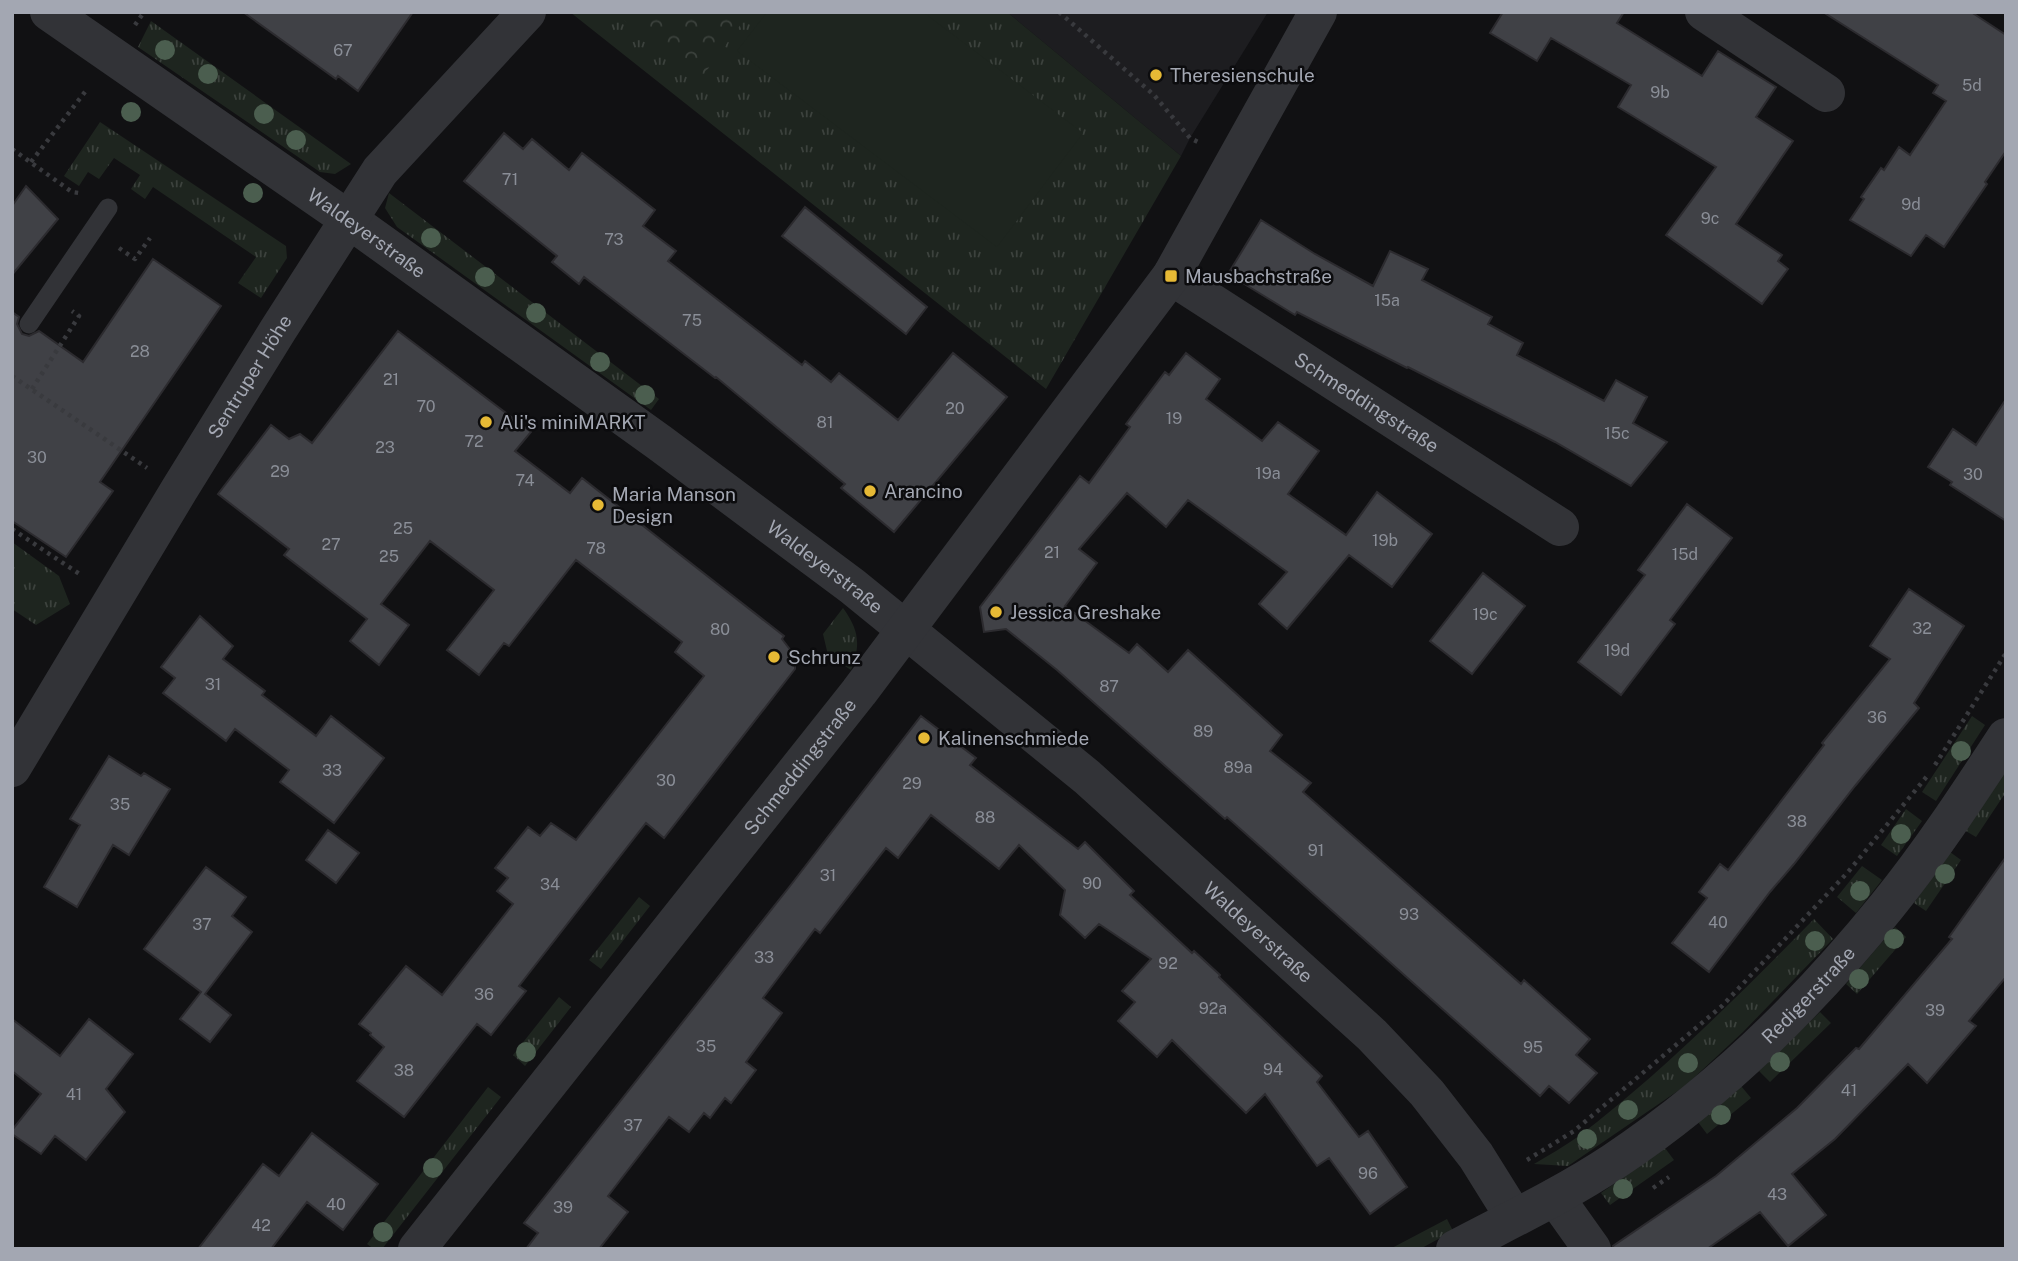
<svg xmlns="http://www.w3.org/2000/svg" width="2018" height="1261" viewBox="0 0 2018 1261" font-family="'Public Sans',sans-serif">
	<defs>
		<pattern id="grass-tufts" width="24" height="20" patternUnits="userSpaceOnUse" patternTransform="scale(1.75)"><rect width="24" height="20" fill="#1e251f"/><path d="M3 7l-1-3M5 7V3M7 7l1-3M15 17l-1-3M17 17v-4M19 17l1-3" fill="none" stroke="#3c423d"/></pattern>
		<pattern id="forest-crowns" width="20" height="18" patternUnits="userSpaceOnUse" patternTransform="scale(1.75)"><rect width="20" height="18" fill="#1e251f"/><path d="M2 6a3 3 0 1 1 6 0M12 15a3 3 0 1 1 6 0" fill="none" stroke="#3c423d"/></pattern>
	</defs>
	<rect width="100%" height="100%" fill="#111113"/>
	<path fill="#1d1d20" d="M1007,12H1268L1190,138L1181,156Z"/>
	<path fill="url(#grass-tufts)" d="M570,12H1007L1181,156L1046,389Z
		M151,21L351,164L335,174L320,172L138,47Z
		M100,122L286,246L287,258L261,298L238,283L256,257L153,187L145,199L131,189L140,175L114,158L99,179L88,172L79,186L64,176Z
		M389,193L659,399L651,410L397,227L385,208Z
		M12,542L59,576L70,604L36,625L12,609Z
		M843,608C859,630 861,645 851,670L828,655L823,634Z
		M1972,716L1985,725L1936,801L1922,792Z
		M2006,766V792L1976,837L1964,830Z
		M1906,809L1922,821L1897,856L1881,845Z
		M1950,852L1961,860L1926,911L1914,903Z
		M1862,866L1882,880L1856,913L1837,897Z
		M639,897L650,906L601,969L589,960Z
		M1814,919L1833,939L1743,1032L1685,1086L1568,1166L1534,1164C1549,1155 1565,1146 1579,1136C1664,1071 1739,995 1814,919Z
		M1895,927L1906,937L1857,994L1846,984Z
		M559,997L571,1007L525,1066L513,1055Z
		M1820,1012L1831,1023L1770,1082L1759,1071Z
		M1741,1086L1751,1098L1707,1134L1698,1122Z
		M488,1087L501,1097L382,1249H374L367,1244Z
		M1665,1148L1674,1160L1610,1205L1601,1193Z
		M1447,1219L1453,1231L1420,1249H1390Z"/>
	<path fill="url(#forest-crowns)" d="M614,12H750L699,81Z"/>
	<path fill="#1e251f" d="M767,12H923L1083,133L997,247L737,51Z"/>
	<path fill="#404146" stroke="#2c2b2f" stroke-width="2" d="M243,12H413L358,91L338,76L336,79Z
		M1503,12H1624L1617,23L1702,76L1718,51L1776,87L1756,117L1793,141L1736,224L1782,255L1778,261L1788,269L1762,304L1666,235L1716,167L1618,107L1631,85L1551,38L1537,61L1490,33Z
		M1823,12H1971L2006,35V151L1985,182L1987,184L1944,247L1926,235L1911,256L1850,220L1864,199L1861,197L1881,168L1884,170L1899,147L1910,155L1946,101L1933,93L1938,85Z
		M504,133L523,149L532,139L569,170L582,153L655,210L643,226L676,251L668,261L802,365L805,361L831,382L839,373L898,420L953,353L1007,397L894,532L841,488L845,484L716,377L715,378L584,277L579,284L552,262L557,256L464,181Z
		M26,186L58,219L12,275V206Z
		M805,207L927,307L906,334L782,236Z
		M1261,220L1315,254L1373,286L1390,251L1428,269L1422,280L1492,317L1488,324L1523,343L1517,355L1604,401L1616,380L1647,397L1633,423L1667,442L1631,486L1555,442L1408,367L1407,368L1297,312L1295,315L1228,274Z
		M153,259L221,306L100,482L113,491L66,557L12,521V312L19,317L17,324L22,334L29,336L39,331L83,362Z
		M398,331L531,432L515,451L570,493L582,478L784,636L782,639L795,656V669L664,838L646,823L519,986L526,991L491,1035L477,1024L404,1117L357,1081L384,1047L370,1035L371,1033L359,1024L406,966L442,995L513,904L497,891L508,878L495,868L528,827L540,836L551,823L576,840L704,676L675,652L682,642L576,560L509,646L504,643L479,675L447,650L494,590L430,541L381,604L409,625L379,665L350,641L367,619L284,555L289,549L218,494L271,425L289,439L300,434L312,443Z
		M1186,353L1220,379L1206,399L1262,441L1278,422L1319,451L1288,494L1346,535L1377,492L1432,534L1392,587L1349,555L1287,629L1259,604L1287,572L1188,500L1166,527L1127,493L1079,549L1097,563L1065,606L1129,653L1137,644L1168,672L1188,650L1282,735L1270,751L1311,783L1303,792L1521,984L1524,980L1590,1039L1576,1055L1597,1073L1569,1103L1549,1086L1540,1096L1227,817L1225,819L1057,670L1006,629L984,632L980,607L1080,476L1089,483L1130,427L1126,424L1165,372L1169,375Z
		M2006,399V521L1950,485L1952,482L1928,467L1953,429L1976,445Z
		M1687,504L1732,538L1670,620L1675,624L1621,695L1578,662L1645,575L1638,570Z
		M1483,573L1525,606L1472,674L1430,641Z
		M1909,589L1964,626L1914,703L1919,708L1855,786L1794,864L1770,892L1709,972L1672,943L1707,898L1699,892L1720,864L1728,870L1824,745L1822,743L1890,659L1870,646Z
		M200,616L233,646L223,659L265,691L262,695L316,736L331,716L384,758L334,823L280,782L289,770L235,729L226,741L163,693L175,678L161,667Z
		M921,716L976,758L970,765L1078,849L1085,842L1134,891L1130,895L1192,953L1194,951L1220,975L1219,977L1322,1076L1317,1082L1359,1137L1368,1131L1407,1187L1370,1214L1329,1158L1317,1166L1265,1094L1246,1113L1172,1040L1157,1057L1118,1021L1135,1002L1122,991L1151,959L1099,924L1085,938L1060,915L1065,890L1019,845L999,869L931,815L898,858L886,848L820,933L815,929L763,998L782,1013L746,1062L756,1070L731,1103L725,1098L710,1118L704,1113L689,1132L669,1117L608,1196L628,1212L599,1249H526L538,1233L524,1223L790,886Z
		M109,756L141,776L144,773L170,789L129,855L113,845L77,907L44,887L80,825L70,819Z
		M328,830L359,853L336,883L306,860Z
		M2006,857V977L1969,1021L1976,1026L1927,1083L1908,1064L1835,1139L1792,1174L1826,1215L1788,1246L1760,1212L1707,1249H1614L1613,1246L1716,1176L1797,1108L1856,1048L1859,1049L1952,939L1949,937Z
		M206,867L246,897L232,916L252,932L205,994L231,1015L210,1042L180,1019L201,992L144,949Z
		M12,1019L60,1056L89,1019L133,1054L106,1089L125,1112L86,1160L55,1136L41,1154L12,1134V1130L41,1094L12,1071Z
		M312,1133L378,1184L343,1230L307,1202L271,1249H198L263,1164L279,1176Z"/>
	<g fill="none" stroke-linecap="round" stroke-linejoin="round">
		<path stroke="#393a3e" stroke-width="4.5" stroke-dasharray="3.5 5" stroke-linecap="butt" d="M1059,12L1154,95L1190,138L1200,143
			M135,25L144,12
			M12,149L72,192L79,193
			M31,162L88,88
			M119,248L135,259L150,238
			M12,376L147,468
			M32,389L79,316L72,311
			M12,529L81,575
			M1935,765L2006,653
			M1527,1160L1574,1131L1722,1006L1848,872L1928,775
			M1653,1188L1669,1177"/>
		<path stroke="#323337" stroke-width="19" d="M29,324L108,208"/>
		<g stroke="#323337" stroke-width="38">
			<path id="s1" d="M49,12L348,219L660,443L852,586L1087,777L1372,1035L1427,1093L1476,1156L1514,1217"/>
			<path d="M1704,12L1826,93"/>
			<path id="s2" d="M1171,276L1560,527"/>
			<path id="s3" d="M12,768L179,490L278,330L380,171L527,12"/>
			<path d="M1555,1197L1592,1249"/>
			<path id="s4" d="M417,1249L859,692L1171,276L1318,12"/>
			<path id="s5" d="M1455,1249C1508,1221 1563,1195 1613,1162C1717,1093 1808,1004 1887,906C1930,853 1968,795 2006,737"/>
		</g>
	</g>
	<g fill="#4b5e4f">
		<circle cx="165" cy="50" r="10"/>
		<circle cx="208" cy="74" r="10"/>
		<circle cx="131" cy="112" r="10"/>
		<circle cx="264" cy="114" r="10"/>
		<circle cx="296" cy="140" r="10"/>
		<circle cx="253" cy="193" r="10"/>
		<circle cx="431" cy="238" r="10"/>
		<circle cx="485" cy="277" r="10"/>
		<circle cx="536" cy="313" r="10"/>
		<circle cx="600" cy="362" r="10"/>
		<circle cx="645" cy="395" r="10"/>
		<circle cx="1961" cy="751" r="10"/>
		<circle cx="1901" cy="834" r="10"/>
		<circle cx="1945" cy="874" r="10"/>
		<circle cx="1860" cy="891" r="10"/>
		<circle cx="1894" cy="939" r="10"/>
		<circle cx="1815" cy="941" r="10"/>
		<circle cx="1859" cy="979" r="10"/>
		<circle cx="526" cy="1052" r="10"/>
		<circle cx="1780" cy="1062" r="10"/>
		<circle cx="1688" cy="1063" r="10"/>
		<circle cx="1628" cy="1110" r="10"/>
		<circle cx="1721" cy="1115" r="10"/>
		<circle cx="1587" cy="1139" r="10"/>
		<circle cx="433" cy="1168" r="10"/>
		<circle cx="1623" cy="1189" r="10"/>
		<circle cx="383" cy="1232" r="10"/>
	</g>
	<g fill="#e6b935" stroke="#0c0c0e" stroke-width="2.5">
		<circle cx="1156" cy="75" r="7"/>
		<rect x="1164" y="269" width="14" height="14" rx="3.5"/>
		<circle cx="486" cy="422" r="7"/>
		<circle cx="870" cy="491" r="7"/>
		<circle cx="598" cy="505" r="7"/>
		<circle cx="996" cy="612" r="7"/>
		<circle cx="774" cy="657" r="7"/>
		<circle cx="924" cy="738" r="7"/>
	</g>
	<g text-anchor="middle" stroke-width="5" stroke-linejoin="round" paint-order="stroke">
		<g font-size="16" fill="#8a8e97">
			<text x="343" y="56">67</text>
			<text x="1972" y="91">5d</text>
			<text x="1660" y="98">9b</text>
			<text x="510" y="185">71</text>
			<text x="1911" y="210">9d</text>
			<text x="1710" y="224">9c</text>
			<text x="614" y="245">73</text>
			<text x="1387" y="306">15a</text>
			<text x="692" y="326">75</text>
			<text x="140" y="357">28</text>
			<text x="391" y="385">21</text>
			<text x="426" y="412">70</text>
			<text x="955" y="414">20</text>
			<text x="1174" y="424">19</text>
			<text x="825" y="428">81</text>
			<text x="1617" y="439">15c</text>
			<text x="474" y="447">72</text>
			<text x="385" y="453">23</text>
			<text x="37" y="463">30</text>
			<text x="280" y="477">29</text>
			<text x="1268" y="479">19a</text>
			<text x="1973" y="480">30</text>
			<text x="525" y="486">74</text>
			<text x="403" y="534">25</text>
			<text x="1385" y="546">19b</text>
			<text x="331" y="550">27</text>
			<text x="596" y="554">78</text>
			<text x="1052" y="558">21</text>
			<text x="1685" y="560">15d</text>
			<text x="389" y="562">25</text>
			<text x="1485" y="620">19c</text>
			<text x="1922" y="634">32</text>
			<text x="720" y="635">80</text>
			<text x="1617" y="656">19d</text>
			<text x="213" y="690">31</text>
			<text x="1109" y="692">87</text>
			<text x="1877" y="723">36</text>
			<text x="1203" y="737">89</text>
			<text x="1238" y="773">89a</text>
			<text x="332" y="776">33</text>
			<text x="666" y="786">30</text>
			<text x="912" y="789">29</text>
			<text x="120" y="810">35</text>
			<text x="985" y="823">88</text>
			<text x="1797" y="827">38</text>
			<text x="1316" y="856">91</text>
			<text x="828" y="881">31</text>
			<text x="1092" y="889">90</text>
			<text x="550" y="890">34</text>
			<text x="1409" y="920">93</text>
			<text x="1718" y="928">40</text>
			<text x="202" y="930">37</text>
			<text x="764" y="963">33</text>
			<text x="1168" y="969">92</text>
			<text x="484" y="1000">36</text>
			<text x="1213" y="1014">92a</text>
			<text x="1935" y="1016">39</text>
			<text x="706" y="1052">35</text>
			<text x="1533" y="1053">95</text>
			<text x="1273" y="1075">94</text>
			<text x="404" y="1076">38</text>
			<text x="1849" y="1096">41</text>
			<text x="74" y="1100">41</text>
			<text x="633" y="1131">37</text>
			<text x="1368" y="1179">96</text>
			<text x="1777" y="1200">43</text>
			<text x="336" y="1210">40</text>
			<text x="563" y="1213">39</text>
			<text x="261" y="1231">42</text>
		</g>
		<g font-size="19" fill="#a3a7b2" stroke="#0c0c0e" text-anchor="start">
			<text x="1170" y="82">Theresienschule</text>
			<text x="1185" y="283">Mausbachstraße</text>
			<text x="500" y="429">Ali's miniMARKT</text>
			<text x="884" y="498">Arancino</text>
			<text x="612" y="501">Maria Manson<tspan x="612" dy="22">Design</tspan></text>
			<text x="1010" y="619">Jessica Greshake</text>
			<text x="788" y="664">Schrunz</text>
			<text x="938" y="745">Kalinenschmiede</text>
		</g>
		<g font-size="19" fill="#a3a7b2" stroke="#0c0c0e">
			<text dy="7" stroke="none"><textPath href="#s1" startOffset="387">Waldeyerstraße</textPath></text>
			<text dy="7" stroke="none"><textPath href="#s3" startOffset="458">Sentruper Höhe</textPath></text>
			<text dy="7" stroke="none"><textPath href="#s2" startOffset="233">Schmeddingstraße</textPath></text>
			<text dy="7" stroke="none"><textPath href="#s1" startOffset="954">Waldeyerstraße</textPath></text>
			<text dy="7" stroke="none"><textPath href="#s4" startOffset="616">Schmeddingstraße</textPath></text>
			<text dy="7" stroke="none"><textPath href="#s1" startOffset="1521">Waldeyerstraße</textPath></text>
			<text dy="7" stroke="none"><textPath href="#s5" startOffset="438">Redigerstraße</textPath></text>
		</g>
	</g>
	<rect width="2018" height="1261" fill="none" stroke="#a3a7b2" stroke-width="28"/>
</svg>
